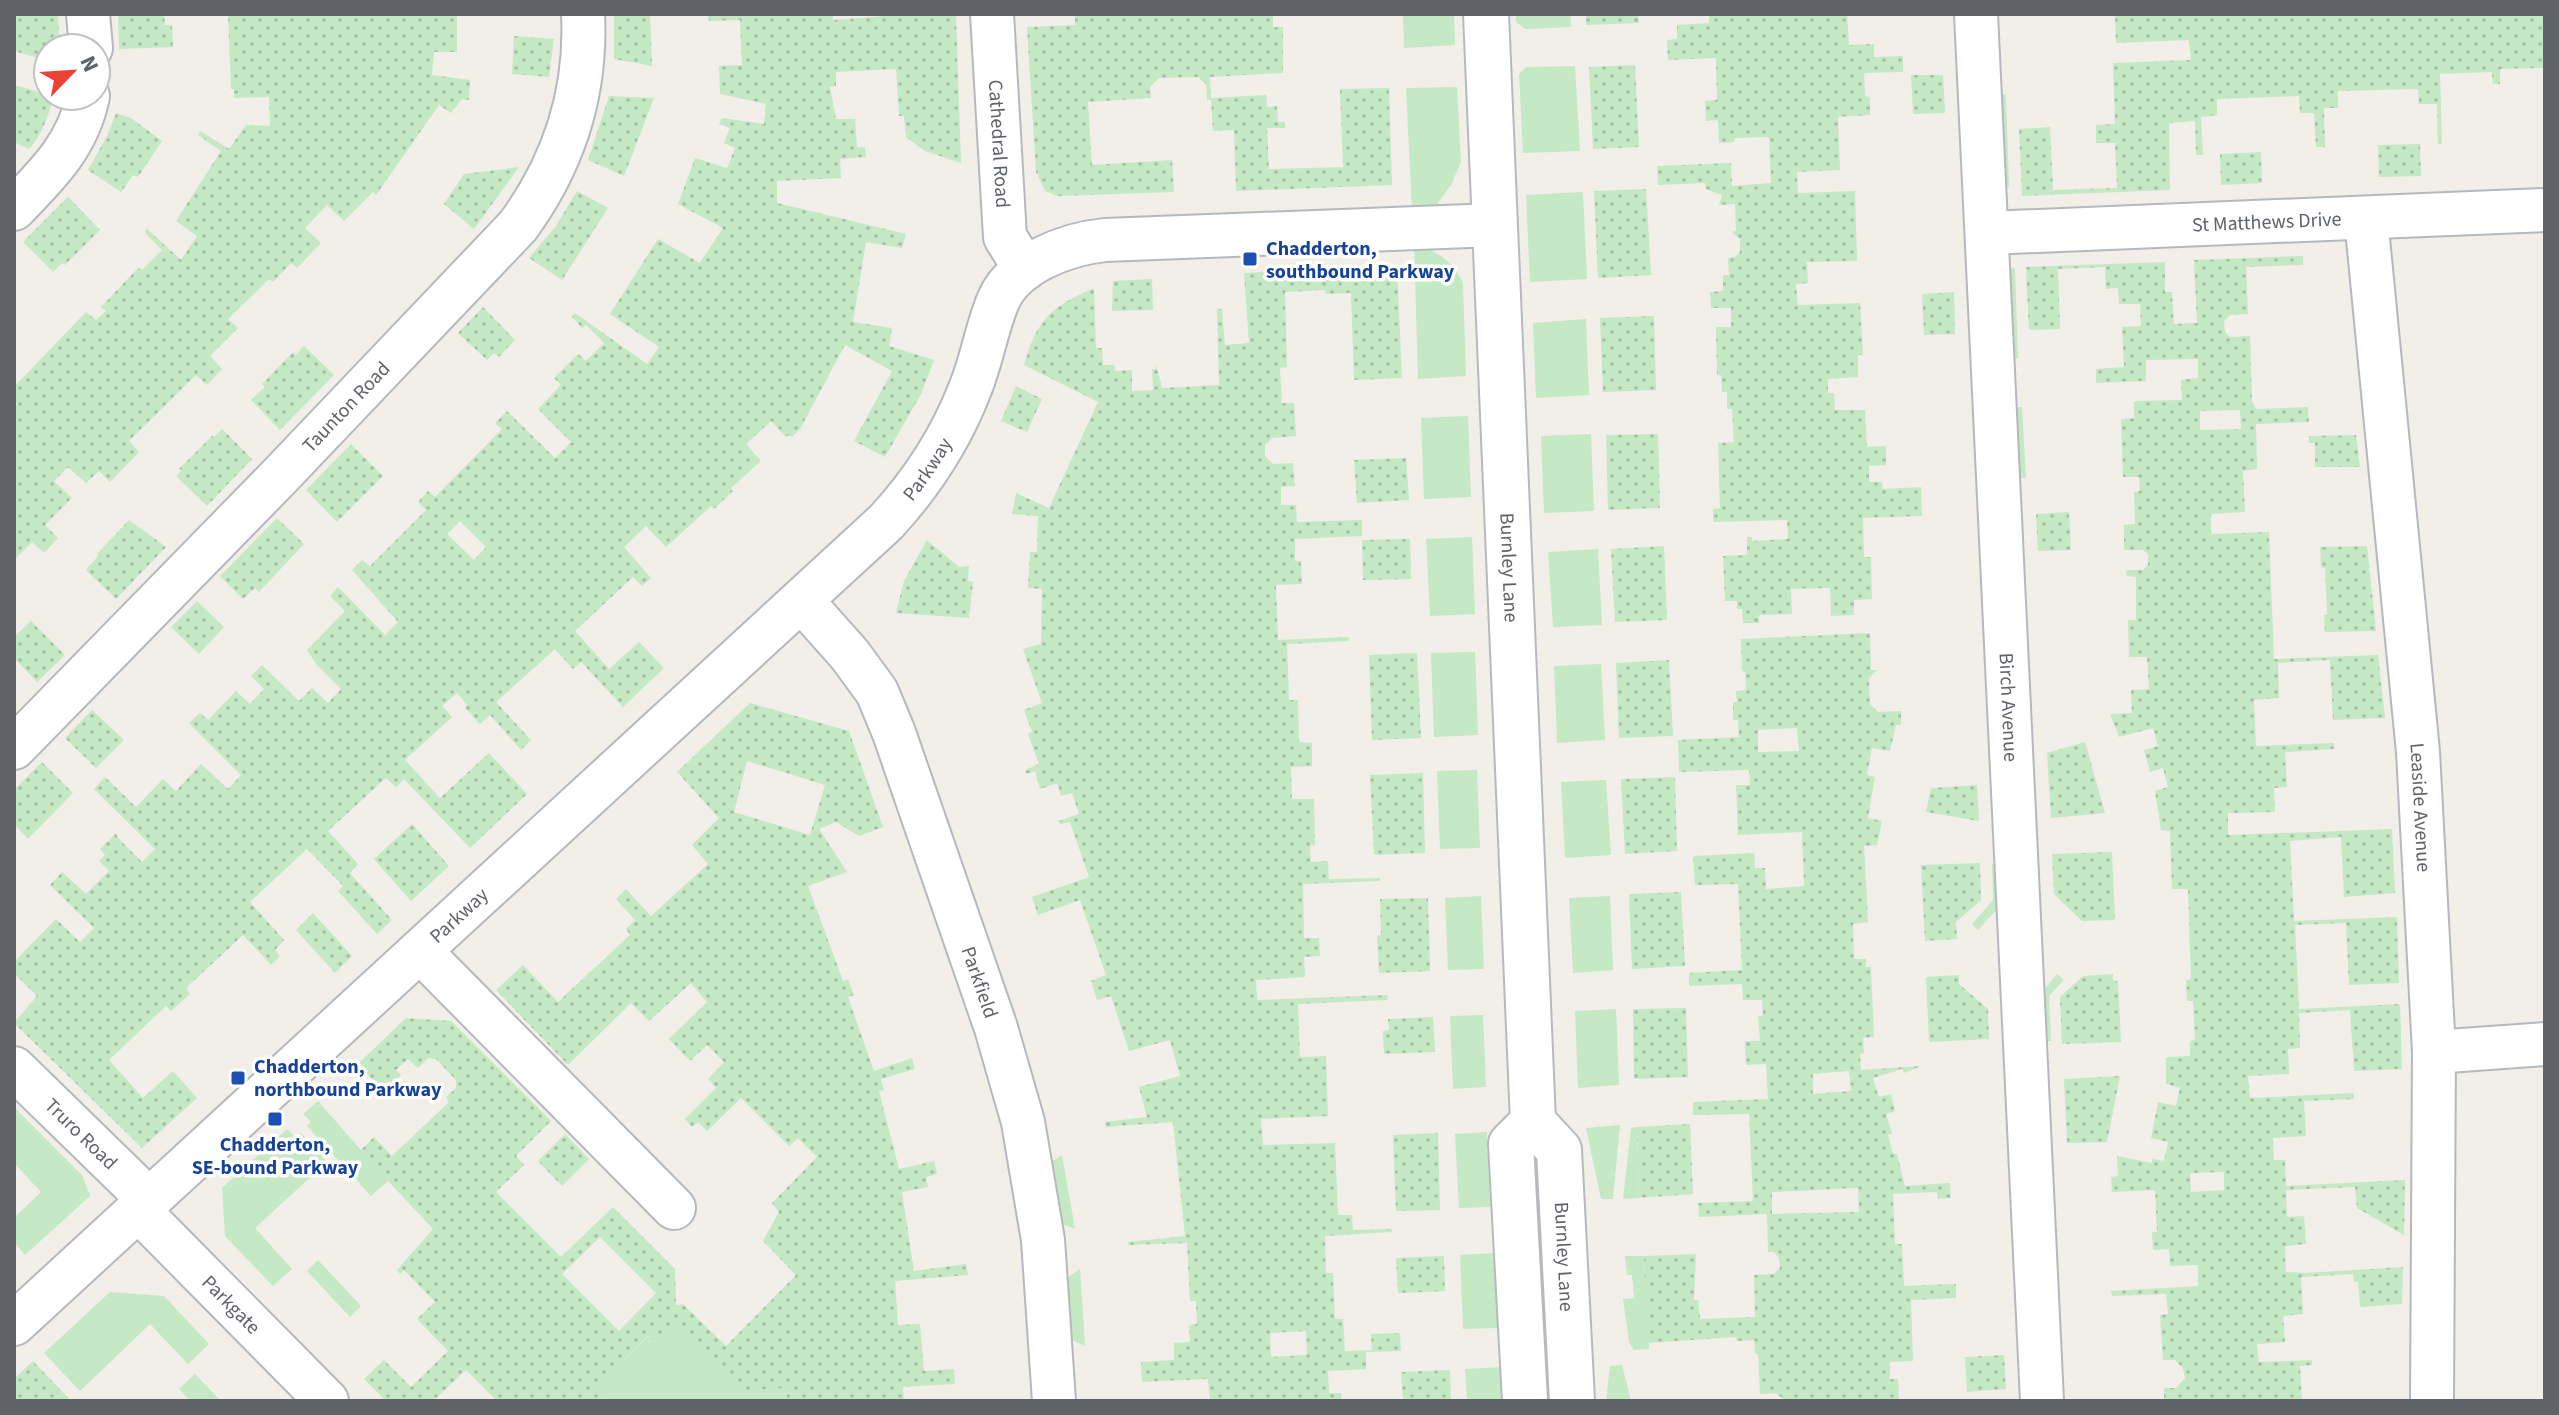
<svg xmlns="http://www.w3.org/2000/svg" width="2559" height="1415" viewBox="0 0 2559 1415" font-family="'Source Sans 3',sans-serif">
	<defs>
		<pattern id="garden-dots" width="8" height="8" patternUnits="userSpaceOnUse" patternTransform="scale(2)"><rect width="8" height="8" fill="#c5e8c5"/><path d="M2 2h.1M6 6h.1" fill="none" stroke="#a3c0a4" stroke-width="1.8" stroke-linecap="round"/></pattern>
	</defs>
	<rect width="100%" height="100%" fill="#f1efe8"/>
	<path fill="#c5e8c5" d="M1403,14H1454L1455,45L1404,48Z
		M1516,14H1570L1571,27L1525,29L1516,22Z
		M1575,66L1580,151L1523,153L1519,74L1526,67Z
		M1457,87L1461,162L1451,185L1437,204L1412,211L1406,88Z
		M2006,94L2009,187L2002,188L1998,95Z
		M1583,192L1587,279L1530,282L1526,195Z
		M1414,244C1437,251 1454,261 1463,284L1466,376L1418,379Z
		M2015,268L2018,359H2009L2006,269Z
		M1586,319L1589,395L1536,398L1533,323Z
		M2013,407H2022L2026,478H2017Z
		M1468,416L1471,497L1424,499L1421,418Z
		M1591,434L1594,511L1544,513L1541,436Z
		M1472,537L1475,614L1430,616L1426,539Z
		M1598,549L1602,625L1553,627L1548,552Z
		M1475,652L1478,735L1434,737L1431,653Z
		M1601,664L1605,740L1557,743L1554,666Z
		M1477,770L1480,848L1440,849L1437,771Z
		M1606,780L1611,855L1565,858L1561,782Z
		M1992,864H2001L2002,904L1978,930L1972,924L1993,900Z
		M1481,896L1484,969L1448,970L1445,898Z
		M1610,896L1613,970L1573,973L1569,898Z
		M2057,974L2064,980L2049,996L2051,1041H2042L2040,995Z
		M1616,1009L1619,1085L1578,1088L1575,1011Z
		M1483,1015L1486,1087L1453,1089L1450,1016Z
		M318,1101L388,1181L371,1196L307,1126L311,1122L303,1114Z
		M14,1107L82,1175L90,1196L25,1255L14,1242V1218L41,1192L14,1163Z
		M1620,1125L1613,1199H1601L1586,1128Z
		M1637,1127L1639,1198L1623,1199L1631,1128Z
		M287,1129L295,1137L301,1133L327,1162L255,1228L292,1269L273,1286L225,1236L222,1188Z
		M1487,1132L1490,1207L1459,1208L1455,1134Z
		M1062,1155L1075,1229L1059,1223L1049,1164Z
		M1494,1253L1498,1328L1463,1329L1460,1255Z
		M1625,1256H1644L1649,1349L1634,1350L1629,1342L1623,1299L1634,1298L1632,1275H1627Z
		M318,1260L361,1306L350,1317L307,1271Z
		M1080,1269L1085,1346L1069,1339L1065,1279Z
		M110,1292L164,1296L209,1344L188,1364L150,1324L80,1391L44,1353Z
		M676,1323L747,1391L786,1388L787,1401H606L594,1389L650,1335Z
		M1622,1365L1631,1401H1606L1610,1366Z
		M1502,1367L1503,1401H1467L1465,1369Z
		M195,1374L221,1401H190L179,1389Z"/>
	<path fill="url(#garden-dots)" fill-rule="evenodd" d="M14,14H58L60,48H48V61L14,51Z
		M118,14H164L165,25H172L173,47L119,49Z
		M228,14L457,15V52H434L432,75L470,80L469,100L462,99L451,113L439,105L376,195L373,192L344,221L327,205L305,228L321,243L297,268L291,263L273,282L269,279L228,319L238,328L210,356L222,369L207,385L196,375L129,441L139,452L110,482L99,471L86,483L68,467L54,481L72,498L45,525L58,538L44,553L32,542L14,560V407L17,403L14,399V387L86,312L96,320L106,311L101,307L138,268L142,270L162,250L145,233L147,229L181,260L197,236L176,221L221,151L198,135L200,131L229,149L246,125L270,126L269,97L234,98V89H231Z
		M614,14H650L652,66L614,59Z
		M708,14H833V20L912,14H956L961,163L925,151L906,137L904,116H899L896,69L836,72V86L830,87L836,119H855L857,147H865L866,157L840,159L841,178L777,181V203L906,234L902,248L866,242L853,322L892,328L889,346L934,360L921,394L885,457L854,441L892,371L845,345L800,429L792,437L789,435L786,437L771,421L746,444L761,461L731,488L733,491L714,509L711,506L666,547L646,526L624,547L651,578L642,586L633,577L575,631L609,669L639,642L664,668L623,707L581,662L573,669L555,649L496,702L531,740L521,750L490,715L480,724L465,708L467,705L457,693L442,706L452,717L405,760L440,798L489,753L527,794L470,848L404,779L396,787L386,778L328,831L358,864L350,873L392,920L377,934L338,891L343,886L307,849L250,902L284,940L275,950L280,956L271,965L243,935L186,988L190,994L171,1011L166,1006L109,1060L143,1098L173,1071L197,1098L142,1148L14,1023L37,996L14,973V959L16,960L56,919L80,942L94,928L50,885L62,872L86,894L109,871L99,861L105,855L100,849L116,833L118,838L142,862L155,849L94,789L105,777L136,807L163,779L176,791L201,764L228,789L241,775L189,723L200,713L208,720L236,691L250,704L264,689L251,676L262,665L299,701L312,688L328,703L341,689L316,664L307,650L345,611L330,596L338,587L385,635L398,622L352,570L362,560L370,566L426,510L418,502L428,491L435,497L502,429L495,423L507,411L555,458L571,442L538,409L561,385L554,378L578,354L586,361L604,343L586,325L582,328L572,317L575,313L647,364L659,347L610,314L658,239L700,263L723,228L678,204L695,158L727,168L735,148L724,143L730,128L719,124L722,118L764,124L766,104L720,94L719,66L742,65L740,20L709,21ZM460,521L486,547L474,560L447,534Z
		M1075,14H1273V27H1283V73L1210,77L1211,98L1266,95L1267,107L1277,106L1278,122H1285V128H1267L1269,169L1343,167L1340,89L1389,88L1392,185L1236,191L1234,130L1213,131L1211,100H1207L1206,84L1198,77L1159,78L1150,87L1151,98L1088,102L1092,165L1172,160L1174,192L1057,196L1045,191L1036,172L1027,27L1075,25Z
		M1586,14H1638L1639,23L1586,25Z
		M1709,14H1847L1849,45L1874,44V57L1903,56V72L1864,73L1865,96L1870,97V115L1838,117L1840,170L1797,172L1798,193L1855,191L1857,261L1807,262L1808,283L1796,284L1798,305L1860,303L1863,355H1858V377L1828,379V393H1834L1835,410H1865L1867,447L1886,446V465L1869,466V482H1882L1883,489L1921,487L1922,516L1863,518L1864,557H1871L1872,599L1854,600V615L1831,616L1830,588L1791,589L1792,614L1759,615V623H1743L1742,609H1737V601H1725L1723,556L1747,555V537H1752V541L1788,539L1787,520L1713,522V509L1720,508L1718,443L1734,442L1732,409H1727V392H1722L1721,375H1717L1716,327H1731V308H1711L1710,292L1723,291V275H1729L1728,258L1735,257L1740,252V239L1732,232L1736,231L1735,204L1719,205L1722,195L1706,189L1705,183L1658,185L1657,166L1731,163L1732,186L1771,183L1769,137L1735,138L1734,142L1719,143L1718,120L1706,121L1705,101L1717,100L1716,58L1668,60L1667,40L1677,39V25L1709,23Z
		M2115,14H2545V68L2500,69V84H2493L2492,72L2440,74L2442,144H2438L2437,104H2419L2418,89L2338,91V108H2324L2325,147H2316L2314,113H2300L2299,96L2217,99V115L2201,117L2203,155H2196L2195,121L2169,123L2170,190L2022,196L2019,129L2050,127L2053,190L2117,188L2115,143H2096V125L2115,124L2113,63L2191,60L2189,40L2116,43Z
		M514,36L554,39L549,77L512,74Z
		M1635,65L1639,147L1593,149L1589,67Z
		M1911,75H1943L1945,113L1913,114Z
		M14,85L54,96C48,116 43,133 29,149L14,142Z
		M609,96L654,98L624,176L588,160Z
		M116,113L131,118L162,141L138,177L133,175L121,192L88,170L107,136Z
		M2420,144L2421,176L2379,177L2378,145Z
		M2261,152L2262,183L2221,185L2220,154Z
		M519,167L474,229L444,204L464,174Z
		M1646,189L1651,275L1598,278L1594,191Z
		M577,191L608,208L562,280L529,258L556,226Z
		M68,197L100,230L65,265L62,263L53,272L23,242Z
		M2303,256V265L2246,267L2248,314L2230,315L2224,321L2225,332L2230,337L2250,336L2252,401L2256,409L2308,407L2309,422L2256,424L2257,469L2243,471L2245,512L2211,514V534L2269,532L2274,659L2378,655L2385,718L2333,720L2330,660L2278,663L2279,698L2254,700L2256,746L2334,743V749L2285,752L2287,787L2274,788L2275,812L2228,813V835L2392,829L2395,893L2344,897L2341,837L2290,841L2294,921L2397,917L2399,983L2349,985L2346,923L2295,925L2299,1009L2400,1004L2402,1069L2354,1071L2350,1010L2299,1013L2300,1048L2288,1049L2289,1074L2248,1076L2250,1098L2354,1093V1099L2304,1101L2306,1136L2273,1138L2274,1160H2285L2286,1186L2405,1180L2404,1235L2357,1208L2355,1187L2286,1190L2287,1217L2304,1216L2306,1244L2285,1246L2286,1272L2305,1273L2403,1267L2402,1304L2360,1307L2358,1282H2354L2353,1274L2301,1277L2303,1314L2283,1316L2285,1342L2257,1344L2259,1362L2312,1360V1365L2300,1366L2302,1401L2164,1400V1388H2176L2185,1378L2183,1368L2175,1360H2163L2160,1315L2168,1314L2166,1294L2112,1296L2111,1291L2198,1286V1265L2170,1266L2169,1249L2153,1250L2152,1232H2157L2155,1190L2112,1192L2111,1177L2118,1176L2117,1156L2151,1163L2153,1159L2164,1161L2168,1142L2151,1138L2158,1102L2176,1106L2180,1088L2166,1084V1057L2190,1056V1041L2195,1040L2193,1001H2187L2186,980L2191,979L2188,889H2172L2170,831L2161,830L2155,791L2168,787L2163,768L2150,772L2144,750L2158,746L2153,728L2119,737L2110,714L2132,713L2131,690L2149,689L2147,657H2129L2128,620H2136V577L2127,576L2126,570H2143L2148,565V554L2143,550H2124V525L2135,524L2134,492L2140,491L2139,477H2123L2121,419L2134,418V401L2182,400L2181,380L2198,378V359L2146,360V381L2096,383V369L2124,367L2122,327L2141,326L2140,304H2119L2118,288L2106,289L2105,267L2058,269L2060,329L2029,330L2026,267L2165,262V292H2172L2174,324L2197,323L2194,260ZM2240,410L2241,429L2200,430V411ZM2224,1172V1190L2191,1192L2190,1173Z
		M1397,266L1402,378L1354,380L1351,293L1326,294L1325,290L1285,292L1287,367L1280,368L1282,403H1294L1296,436L1272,438L1265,445V456L1273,464L1293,463L1295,486L1281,487V505H1296L1297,522L1362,520V536L1295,539V561H1301L1302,584L1276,585L1278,640L1349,637V641L1287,644L1289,700H1298L1299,742L1312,743V766L1291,767L1292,799H1314L1315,845L1310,846L1311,862L1328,861L1329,879L1380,878V881L1303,884L1304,938H1319L1320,956L1304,957L1305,977L1256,980L1257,1000L1388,995L1387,1000L1298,1004L1300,1057L1326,1056L1328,1116L1261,1119L1263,1145L1335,1143L1338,1215H1352L1353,1230L1392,1229V1232L1325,1236L1326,1273H1333L1335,1319H1343L1345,1351L1372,1350L1371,1334L1400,1333L1401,1351L1366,1352V1369L1328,1371L1329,1393H1341L1342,1401H1210L1208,1379L1142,1382L1141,1362L1174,1360V1343L1190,1342L1189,1325L1197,1324L1196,1301H1190L1187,1243L1128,1245V1242L1185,1236L1173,1122L1106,1127L1105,1122L1147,1117L1139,1087L1180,1076L1170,1040L1129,1051L1111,996L1097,1000L1091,981L1106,975L1080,900L1038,915L1032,897L1089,877L1070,822L1060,824L1059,821L1079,814L1072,793L1061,796L1057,783L1040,789L1035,771L1026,774L1025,770L1039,764L1028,734L1032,732L1024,710L1042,703L1023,649L1041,644L1042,589L1028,588L1030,552H1037L1038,516L1012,514L1016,493L1049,508L1098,402L1024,365C1037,319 1051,307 1094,288L1096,348H1102L1103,365H1114L1115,371L1132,370V391L1153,390L1152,369H1156V364L1162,388L1219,385L1217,309H1222L1225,345L1249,343L1244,273ZM1306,1331L1307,1355L1271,1357L1270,1333Z
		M1152,279L1153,310L1112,311L1113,281Z
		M1954,292L1955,334L1924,335L1922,294Z
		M483,307L515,340L499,357L494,353L487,360L458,333Z
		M1654,316L1656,390L1603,392L1600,318Z
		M304,346L334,375L280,430L251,400L265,387L262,384L293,352L296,355Z
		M1016,386L1042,399L1027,432L1001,421Z
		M222,429L252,459L207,506L176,476L181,471L179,469L212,436L214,437Z
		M1658,434L1660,508L1608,510L1606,435Z
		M2356,435L2360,467H2315V443H2309V436Z
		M351,444L383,476L337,522L306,490Z
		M1406,458L1409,500L1357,503L1354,460Z
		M2069,512L2071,550L2038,551L2036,514Z
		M277,518L304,544L259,592L255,588L243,599L220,576Z
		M129,520L166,547L116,599L86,570L98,556L97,554Z
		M1410,539L1411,579L1363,580L1362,540Z
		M927,540L959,567L969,566L968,581L973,582L969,618L896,613L904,581Z
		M1664,546L1667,620L1615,622L1611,549Z
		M2367,546L2376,631L2325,632L2324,615H2327L2325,568L2321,567L2320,547Z
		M197,601L224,627L199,654L171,627Z
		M31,621L65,655L37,682L14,658V643L17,640L14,637Z
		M1870,633L1871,670H1877L1869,678L1870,704L1878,712L1901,711V725H1896L1890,751L1872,748L1867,775L1875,777L1868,818L1882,821L1877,845L1864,846L1868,922L1853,924L1854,959H1866V967H1871L1874,1037L1863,1038L1864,1053L1860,1054L1861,1070L1921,1066L1904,1073L1902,1069L1873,1078L1879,1097L1891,1094L1895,1111L1886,1114L1892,1133L1888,1135L1893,1154H1897L1905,1186L1950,1183L1951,1198L1938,1199L1937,1192L1893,1194L1895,1244H1902L1904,1286L1956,1284V1298L1911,1300L1913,1361L1890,1362V1379H1898L1899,1401H1785L1776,1393L1760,1394L1758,1354H1755L1754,1340L1737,1341L1736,1337L1648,1343L1644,1256L1696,1254L1694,1300H1698L1700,1319L1755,1317L1754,1275L1774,1274L1780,1268L1779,1258L1774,1252H1768L1767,1214L1699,1217L1698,1203L1753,1201L1749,1114L1693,1115V1102L1768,1099L1766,1064L1746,1065L1745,1041H1760L1758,1016H1763L1762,1000H1743L1742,984L1689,986V973L1742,970L1738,884L1695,885L1693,856L1754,853L1755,868H1765L1766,889L1804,886L1802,832L1738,835L1736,785H1750L1749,770L1679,772L1678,740L1739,737L1738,720H1733V702H1737L1736,691L1746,690L1745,672L1742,671L1741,639ZM1797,728L1799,751L1758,752V730ZM1849,1071L1851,1091L1813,1094V1074ZM1858,1188L1859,1212L1772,1214V1192Z
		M1417,653L1421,738L1372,740L1369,655Z
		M1669,660L1673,736L1619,738L1616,663Z
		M750,703L849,731L883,827L859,836L836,822L819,829L847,872L808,886L843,981L848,979L854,995L848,997L874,1071L912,1058L915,1069L881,1079L884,1090L879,1091L899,1169L934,1161L937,1174L926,1177L928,1187L902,1192L914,1271L966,1264L968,1275L895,1281L898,1325L920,1324L924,1371L954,1369L955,1384L903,1387L904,1401H787L786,1388L747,1391L676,1323L657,1343L649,1335L595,1389L606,1401H497L466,1370L433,1401H386L364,1379L384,1360L411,1387L448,1351L417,1319L435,1302L404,1270L400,1274L397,1270L433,1229L360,1151L374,1137L392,1156L449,1102L446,1097L456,1088V1080L436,1059L428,1058L418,1068L408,1059L396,1070L401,1075L384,1092L358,1064L406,1018L451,1021L551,1121L516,1156L524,1165L496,1192L561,1257L613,1207L675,1269L676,1305L683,1304L726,1346L796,1275L763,1241L779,1212L772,1203L817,1157L798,1138L789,1146L741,1098L707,1131L698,1122L692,1127L685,1119L716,1088L708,1079L724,1062L707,1045L690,1061L669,1039L707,1002L691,983L649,1021L631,1003L568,1065L496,990L523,965L558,1002L630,935L626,929L635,920L616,899L626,889L651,916L708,864L692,845L719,818L677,772ZM747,761L825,785L810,835L734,812ZM600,1237L656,1293L619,1331L562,1274Z
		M92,710L124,740L96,768L65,738Z
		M2085,742L2105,813L2051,818L2047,753Z
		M42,762L73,793L28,839L14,824V790Z
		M1423,773L1425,853L1374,855L1370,775Z
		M1675,777L1677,851L1625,854L1621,779Z
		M1977,785L1979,821L1926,812L1931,788Z
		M412,824L449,866L411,901L374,859Z
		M2112,852L2115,920L2082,921L2054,894L2052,854Z
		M1980,863L1981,900L1956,922L1957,939L1925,941L1921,865Z
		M1681,892L1685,966L1632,969L1629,894Z
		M1428,898L1430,971L1379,973L1377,936L1381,935L1380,899Z
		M313,913L352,956L335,973L296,930Z
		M2113,974V981H2118L2121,1042L2062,1044L2060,997L2083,976Z
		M1959,975V984L1988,1009L1989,1039L1929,1042L1926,977Z
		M1686,1008L1688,1077L1634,1079L1633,1009Z
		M1433,1017L1435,1052L1384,1054L1383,1031L1389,1030L1388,1019Z
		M2120,1076L2107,1142L2067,1143L2064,1079Z
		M1690,1124L1693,1194L1639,1198L1637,1127Z
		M1438,1133L1440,1210L1396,1211L1393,1135Z
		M565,1134L589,1159L562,1186L538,1161Z
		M1444,1256L1445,1291L1398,1293L1396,1258Z
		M2004,1355L2006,1389L1967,1392L1965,1357Z
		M33,1361L71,1401H14V1379Z
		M1450,1370L1451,1401H1403L1401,1372Z"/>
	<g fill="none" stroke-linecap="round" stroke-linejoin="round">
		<defs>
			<g id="street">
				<path d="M88,14L91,48"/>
				<path id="s1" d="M992,14L1005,237L1025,269"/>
				<path id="s2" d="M1976,14L2042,1401"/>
				<path d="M14,209C48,174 78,145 88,96"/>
				<path id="s3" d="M2366,218L2418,752L2434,1052L2432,1401"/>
				<path id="s4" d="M1987,233L2545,210"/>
				<path id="s5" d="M802,601L850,655L877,692L894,733L996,1028L1023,1122L1043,1240L1054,1401"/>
				<path id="s6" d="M14,748L278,478L518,226C564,163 587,93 583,14"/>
				<path d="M420,951L674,1208"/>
				<path d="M2434,1052L2545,1044"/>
				<path id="s7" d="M14,1068L136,1187L151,1223L327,1401"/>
				<path id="s8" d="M14,1324L886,522C921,484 951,438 970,389C982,360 986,330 998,301C1014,263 1067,244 1105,240L1495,225"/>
			</g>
			<g id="secondary">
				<path id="s9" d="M1486,14L1533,1122L1559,1150L1572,1401"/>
				<path d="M1525,1401L1511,1144L1533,1122"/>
			</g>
		</defs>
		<use href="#street" stroke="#b5b8bc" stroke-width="46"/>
		<use href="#secondary" stroke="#b6babf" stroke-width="48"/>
		<use href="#street" stroke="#fff" stroke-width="42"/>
		<use href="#secondary" stroke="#fff" stroke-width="44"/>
	</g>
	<g fill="#1a4fb4" stroke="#fff" stroke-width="3">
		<rect x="1242" y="251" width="16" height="16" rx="4"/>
		<rect x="230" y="1070" width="16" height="16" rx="4"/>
		<rect x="267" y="1111" width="16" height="16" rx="4"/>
	</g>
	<g text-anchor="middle" stroke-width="7" stroke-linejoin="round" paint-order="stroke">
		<g font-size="20" fill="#5f6368" stroke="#fff">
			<text dy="7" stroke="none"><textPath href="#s1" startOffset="130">Cathedral Road</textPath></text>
			<text dy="7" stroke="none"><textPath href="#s4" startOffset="280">St Matthews Drive</textPath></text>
			<text dy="7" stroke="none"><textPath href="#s6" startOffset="476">Taunton Road</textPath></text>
			<text dy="7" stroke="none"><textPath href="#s8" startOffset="1252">Parkway</textPath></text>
			<text dy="7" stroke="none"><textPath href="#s9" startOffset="554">Burnley Lane</textPath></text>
			<text dy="7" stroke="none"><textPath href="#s2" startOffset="694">Birch Avenue</textPath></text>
			<text dy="7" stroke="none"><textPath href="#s3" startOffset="592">Leaside Avenue</textPath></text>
			<text dy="7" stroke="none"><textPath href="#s8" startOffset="604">Parkway</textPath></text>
			<text dy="7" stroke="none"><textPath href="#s5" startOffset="426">Parkfield</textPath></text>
			<text dy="7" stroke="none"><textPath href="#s7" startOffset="94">Truro Road</textPath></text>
			<text dy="7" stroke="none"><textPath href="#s9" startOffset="1254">Burnley Lane</textPath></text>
			<text dy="7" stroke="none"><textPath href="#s7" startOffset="324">Parkgate</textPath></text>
		</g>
		<g font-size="20" font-weight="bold" fill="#164399" stroke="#fff" text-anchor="start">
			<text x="1266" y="255">Chadderton,<tspan x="1266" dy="23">southbound Parkway</tspan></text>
			<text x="254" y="1073">Chadderton,<tspan x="254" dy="23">northbound Parkway</tspan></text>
			<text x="275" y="1151" text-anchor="middle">Chadderton,<tspan x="275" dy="23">SE-bound Parkway</tspan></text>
		</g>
	</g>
	<rect width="2559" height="1415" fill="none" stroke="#5f6368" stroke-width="32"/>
	<g transform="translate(72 72) rotate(65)"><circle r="38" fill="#ffffff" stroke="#bfc1c3" stroke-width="2"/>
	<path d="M0-6L14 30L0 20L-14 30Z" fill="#ea4335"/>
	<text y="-12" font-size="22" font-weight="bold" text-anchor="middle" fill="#5f6368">N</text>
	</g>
</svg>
